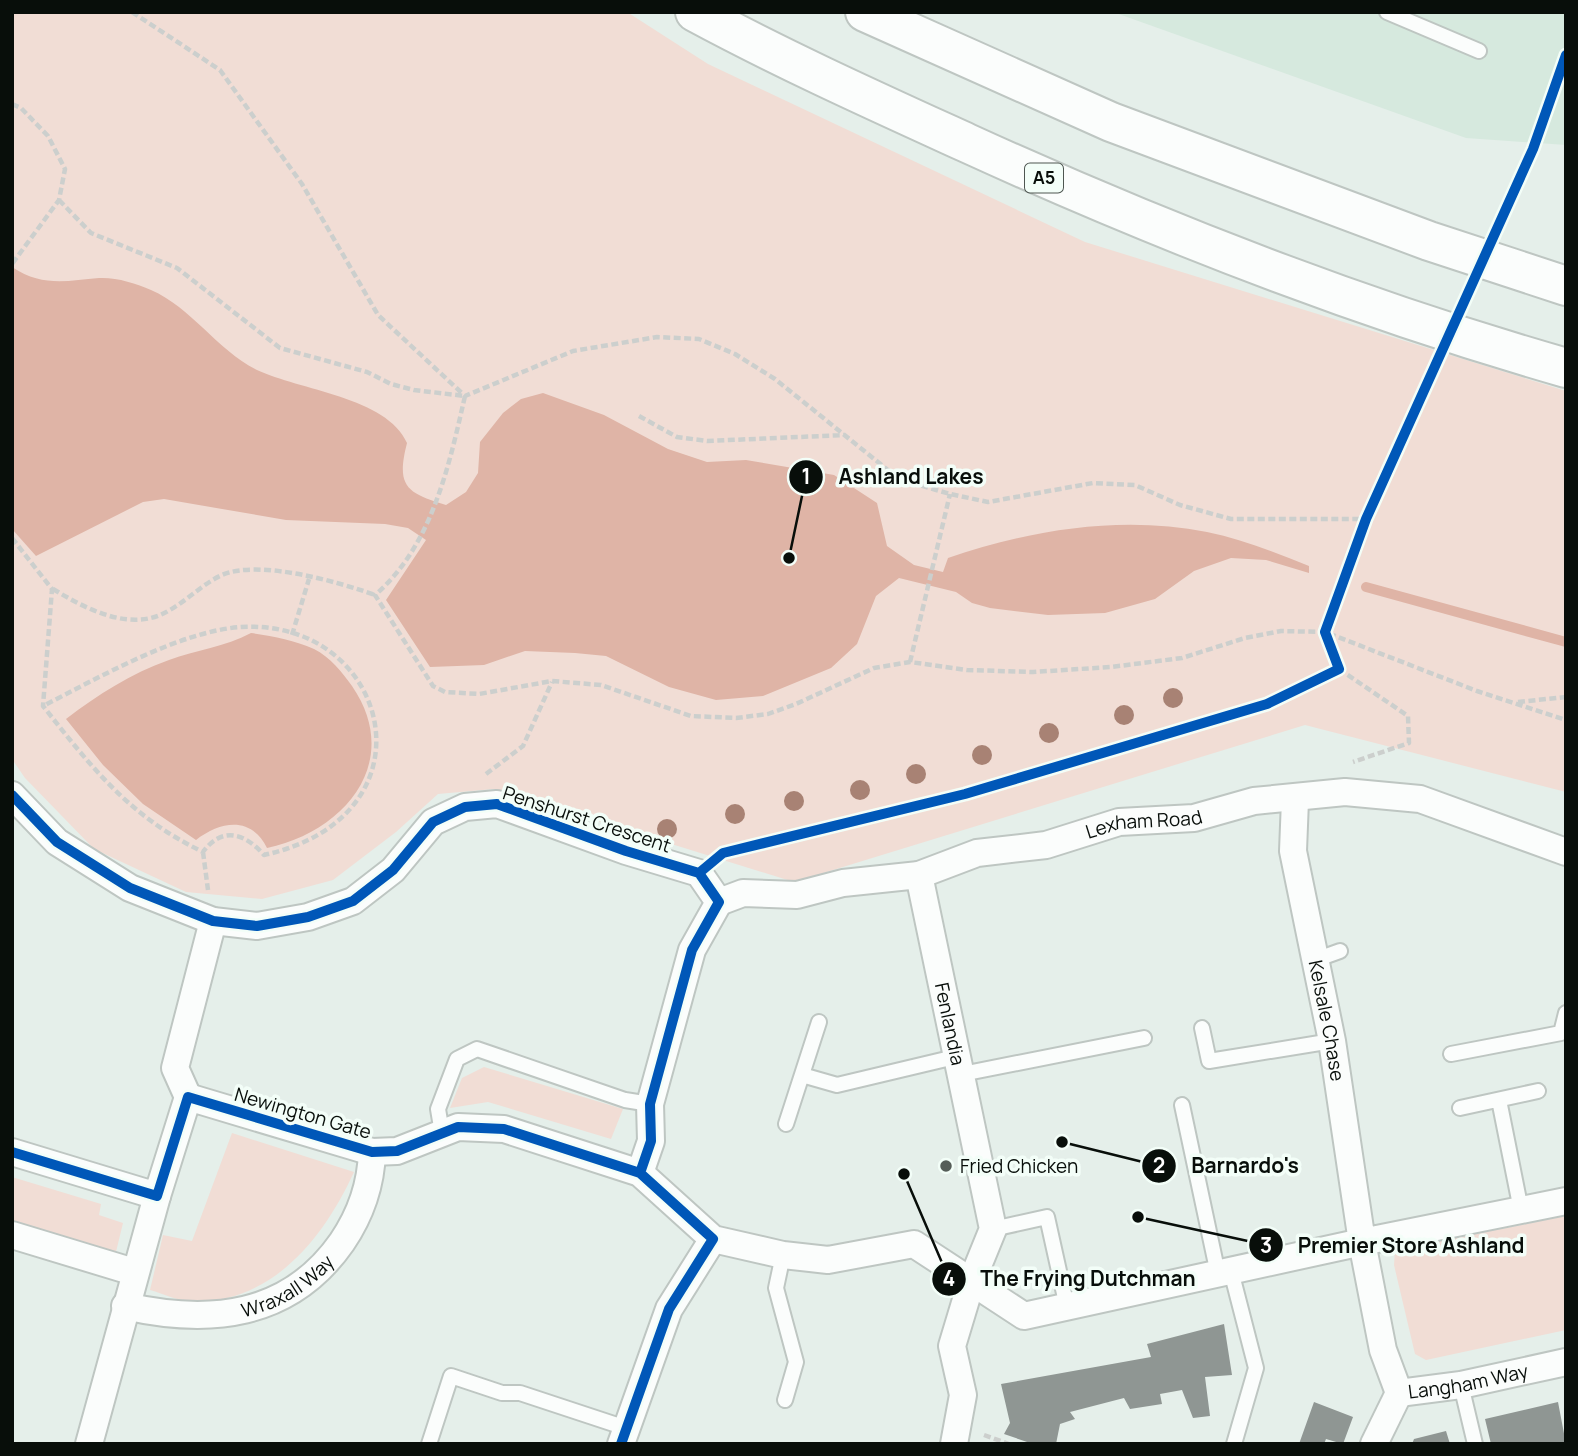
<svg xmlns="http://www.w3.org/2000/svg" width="1578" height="1456" viewBox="0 0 1578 1456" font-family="Manrope,sans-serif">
	<rect width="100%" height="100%" fill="#e5efea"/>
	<path fill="#d6e9de" d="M1113,12H1566V145L1466,138Z"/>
	<path fill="#f1ddd5" d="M12,12H627L708,64L1085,242L1566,391V792L1305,725L794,882L494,789L438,794L396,832L333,880L262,899L186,892L94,849L25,778L12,759Z
		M484,1067L623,1109L611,1139L488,1102L450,1108L462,1078Z
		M232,1133L354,1172C324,1237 275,1300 197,1302C183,1303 164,1294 150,1290L163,1235L192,1241Z
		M12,1177L101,1204L99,1215L123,1223L114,1260L12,1229Z
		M1566,1216V1330L1426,1360L1415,1354L1394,1265L1395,1250Z"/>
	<path fill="#dfb4a6" d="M12,267C42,287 66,281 99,278C115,277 136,283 151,290C192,308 217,350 257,370C299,390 387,397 407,443C396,486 406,493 446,505L466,492L478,473L480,442L503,413L521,399L543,393L604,415L668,449L707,462L746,460L834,475L877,503L887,546L914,565L943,572L948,558C1030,530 1120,515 1207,532C1242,539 1276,553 1309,566V573L1266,560L1231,558L1194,571L1155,599L1105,613L1048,615L990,608L972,603L956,592L899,578L876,596L857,644L831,668L763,696L716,700L669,687L606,656L575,653L525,651L484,665L430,667L386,600L426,540L408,528L385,524L286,520L164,499L143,502L36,556L12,529Z
		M251,633C273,636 294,640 314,649C330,657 342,672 352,686C404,762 344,832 267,848C251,816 221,821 196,840L143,804L103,765L66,719C99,694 130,674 169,660C196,650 225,647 251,633Z"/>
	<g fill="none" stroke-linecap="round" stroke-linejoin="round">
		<path stroke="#dfb4a6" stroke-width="10" d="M1366,587L1566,642"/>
	</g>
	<path fill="#8f9693" d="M1224,1324L1232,1375L1205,1377L1210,1416L1193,1418L1182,1390L1160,1394L1162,1404L1130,1409L1124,1398L1070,1412L1075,1419L1060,1424L1056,1444H1033L1004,1434L1010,1423L1001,1384L1151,1357L1147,1344Z
		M1314,1402L1353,1417L1343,1444L1326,1439L1324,1444H1299Z
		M1558,1402L1566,1444H1491L1485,1419Z
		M1446,1431L1450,1444H1412L1414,1439Z"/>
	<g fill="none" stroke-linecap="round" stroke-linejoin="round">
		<defs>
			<path id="service" d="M1387,12L1479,51
				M1315,960L1340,951
				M1202,1028L1209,1061L1332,1041
				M1451,1054L1561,1033L1566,1013
				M962,1074L1144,1038
				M802,1075L837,1085L959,1056
				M1499,1100L1521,1210
				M1182,1105L1218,1274
				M1460,1108L1538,1091
				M786,1124L819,1022
				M442,1133L438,1109L457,1059L477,1049L625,1100L650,1104
				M993,1229L1047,1217L1067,1307
				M783,1255L776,1288L796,1362L785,1400
				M1231,1271L1256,1368L1234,1444
				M1461,1385L1475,1444
				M429,1444L451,1376L502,1393H520L626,1428"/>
			<g id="minor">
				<path d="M12,795L57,842L130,888L213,921L257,926L308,917L353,901L393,870L433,822L465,807L497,804L626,851L699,873L719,902L692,950L650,1104L651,1141L640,1173"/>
				<path id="s1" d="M1295,800L1293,851L1332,1041L1362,1242L1566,1201"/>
				<path id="s2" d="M919,875L993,1229L971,1283L952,1346L963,1395L954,1444"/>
				<path id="s3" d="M719,902L743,893L797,895L843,883L919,875L977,853L1046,845L1119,822L1194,818L1254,801L1345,792L1420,799L1566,852"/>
				<path d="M188,1097L175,1068L213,921"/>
				<path d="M12,1152L157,1196L188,1097L372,1152L397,1151L458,1127L504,1129L640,1173L713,1239L783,1255L828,1260L914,1244L1024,1316L1362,1242L1383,1350L1399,1393"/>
				<path d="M12,1235L134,1272"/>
				<path id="s4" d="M125,1306C209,1325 289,1318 342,1242C361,1214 371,1186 372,1152"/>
				<path id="s5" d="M1399,1393L1461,1385L1566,1362"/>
				<path d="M89,1444L157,1196"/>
				<path d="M621,1444L669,1309L713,1239"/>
				<path d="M1374,1444L1399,1393"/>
			</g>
			<path id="trunk" d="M695,12C784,60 875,101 967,143C1162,232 1360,309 1566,368
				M865,12L1111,122L1429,241L1566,286"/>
		</defs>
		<use href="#service" stroke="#bec6c2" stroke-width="18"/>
		<use href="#minor" stroke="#bec6c2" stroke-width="30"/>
		<use href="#trunk" stroke="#bec6c2" stroke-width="42"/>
		<path stroke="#cccfcd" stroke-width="4.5" stroke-dasharray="7 3.5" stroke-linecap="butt" d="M132,12L220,70L302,184L378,315L465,396L573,351L657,337L699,339L735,354L775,379L899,479L950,494L988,502L1093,483L1135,485L1180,505L1231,519H1366
			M12,104L21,108L48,136L65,169L59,200L12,264
			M59,200L91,233L177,268L280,348L367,372L391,384L414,390L465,396C449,466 432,546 375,595L433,686L445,692L479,694L552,681L601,685L691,716L736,718L768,714L796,704L874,668L910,662L967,670L1033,672L1111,667L1182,658L1245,638L1281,631L1325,632L1477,691L1566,720
			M639,416L677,437L707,441L845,435
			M12,538L52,589L43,706C92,768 130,817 203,852C222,826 245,833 264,855C441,816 390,618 241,627C180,631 98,678 43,706
			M53,589C86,609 131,633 168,611C187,601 202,584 222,575C259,559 339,582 375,595
			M292,635L309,579
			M910,662L950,494
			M1339,669L1408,716L1409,743L1353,762
			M1518,702L1566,697
			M486,774L523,746L552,682
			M203,852L208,890
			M984,1435L1009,1444"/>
		<use href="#service" stroke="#fbfdfc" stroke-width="14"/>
		<use href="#minor" stroke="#fbfdfc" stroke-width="26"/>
		<use href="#trunk" stroke="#fbfdfc" stroke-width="38"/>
		<defs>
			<path id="cycleway" d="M12,795L57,842L130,888L213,921L257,926L308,917L353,901L393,870L433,822L465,807L497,804L626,851L699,873L719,902L692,950L650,1104L651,1141L640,1173
				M699,873L723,853L965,794L1267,704L1339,669L1325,632L1366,519L1533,149L1566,55
				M12,1152L157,1196L188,1097L372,1152L397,1151L458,1127L504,1129L640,1173L713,1239L669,1309L621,1444"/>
		</defs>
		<use href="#cycleway" stroke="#f3fef8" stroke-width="15"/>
		<use href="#cycleway" stroke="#0057b8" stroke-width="10"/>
	</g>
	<g fill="#a88274">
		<circle cx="1173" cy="698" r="10"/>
		<circle cx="1124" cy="715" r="10"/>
		<circle cx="1049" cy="733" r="10"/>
		<circle cx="982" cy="755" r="10"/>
		<circle cx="916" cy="774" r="10"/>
		<circle cx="860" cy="790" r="10"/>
		<circle cx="794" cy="801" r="10"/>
		<circle cx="735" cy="814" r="10"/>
		<circle cx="667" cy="829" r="10"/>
	</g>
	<circle fill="#555d58" stroke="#f3fef8" stroke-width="2.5" cx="946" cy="1166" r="7"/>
	<g text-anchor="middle" stroke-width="7" stroke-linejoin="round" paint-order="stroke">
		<rect fill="#f3fef8" stroke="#4e5651" stroke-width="2" x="1025" y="163.5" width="38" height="29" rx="5"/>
		<g font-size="18" font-weight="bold" fill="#080e0a">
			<text x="1044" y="184">A5</text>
		</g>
		<g font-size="19" fill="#080e0a" stroke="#f3fef8">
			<text transform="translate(587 819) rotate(18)" y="7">Penshurst Crescent</text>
			<text dy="7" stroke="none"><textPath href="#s3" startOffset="436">Lexham Road</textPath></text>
			<text dy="7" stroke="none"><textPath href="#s1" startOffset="224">Kelsale Chase</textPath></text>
			<text dy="7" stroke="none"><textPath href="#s2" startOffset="152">Fenlandia</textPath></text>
			<text transform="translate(303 1113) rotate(16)" y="7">Newington Gate</text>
			<text dy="7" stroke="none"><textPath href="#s4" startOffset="170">Wraxall Way</textPath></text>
			<text dy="7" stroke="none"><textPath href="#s5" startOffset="70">Langham Way</textPath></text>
		</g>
		<g font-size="19" fill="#080e0a" stroke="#f3fef8" text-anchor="start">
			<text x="960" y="1173">Fried Chicken</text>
		</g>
	</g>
	<path fill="none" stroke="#080e0a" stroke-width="2.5" d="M789 558L806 477M1062 1142L1159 1166M1138 1217L1266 1245M904 1174L949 1279"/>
	<g fill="#080e0a" stroke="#f3fef8" stroke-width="2.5">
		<circle cx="789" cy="558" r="7"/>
		<circle cx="1062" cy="1142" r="7"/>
		<circle cx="1138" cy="1217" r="7"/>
		<circle cx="904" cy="1174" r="7"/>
		<circle cx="806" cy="477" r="18"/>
		<circle cx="1159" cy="1166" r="18"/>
		<circle cx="1266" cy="1245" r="18"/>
		<circle cx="949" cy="1279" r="18"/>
	</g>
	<g font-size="21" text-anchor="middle" font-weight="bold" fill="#fff">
		<text x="806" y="484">1</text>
		<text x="1159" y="1173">2</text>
		<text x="1266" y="1253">3</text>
		<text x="949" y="1286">4</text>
	</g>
	<g font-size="21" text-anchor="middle" font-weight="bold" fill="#080e0a" stroke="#f3fef8" stroke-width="7" stroke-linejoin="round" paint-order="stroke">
		<text x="911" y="484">Ashland Lakes</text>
		<text x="1245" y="1173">Barnardo's</text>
		<text x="1411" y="1253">Premier Store Ashland</text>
		<text x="1088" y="1286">The Frying Dutchman</text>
	</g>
	<rect width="1578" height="1456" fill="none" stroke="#080e0a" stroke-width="28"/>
</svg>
